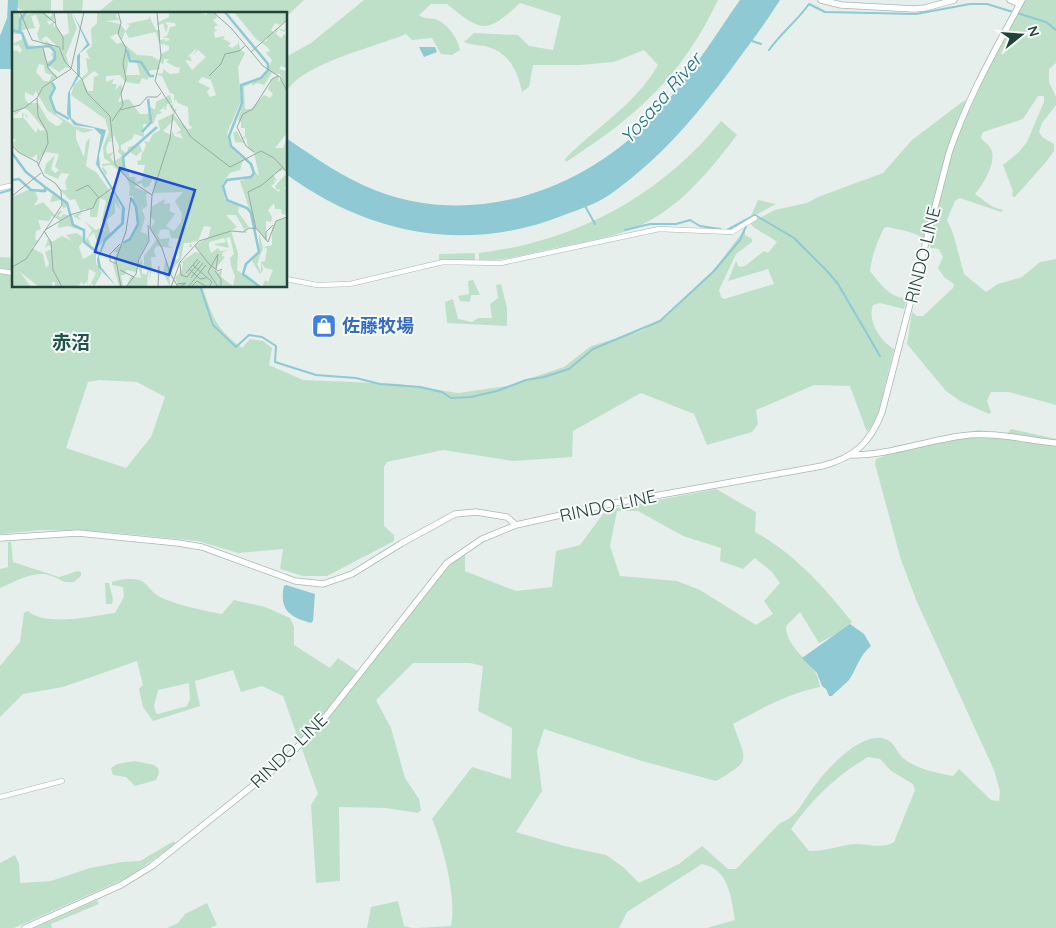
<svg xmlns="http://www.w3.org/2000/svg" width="1056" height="928" viewBox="0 0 1056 928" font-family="Quicksand,'Noto Sans JP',sans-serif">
	<rect width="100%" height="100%" fill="#e6efeb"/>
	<path fill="#bfe0c8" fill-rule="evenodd" d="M17,0H51V14H32L17,8Z
		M63,0H83L82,13L96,14L113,0H304L286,17V14H63Z
		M364,0H718C682,76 636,117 566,162L565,159C596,127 635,105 658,65L644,50L614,62L580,65H533L529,87L522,92C518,71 509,53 488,47C479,44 473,46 464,42L474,33L518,35L529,46L553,50L561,16L520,3C487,34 482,33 447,4H431L419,15C424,19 429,18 435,19C447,23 458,38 460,50L452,55L441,54L432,38L412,40L406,34C376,47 303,63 286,92V57L311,43Z
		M1025,0H1056V63L1049,69V82L1056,97V105L1042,123L1039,132L1042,137L1054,144V151L1046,162L1015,197L1012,196L1013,191L1003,165L1019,152L1027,142L1044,102V96H1038L1023,119L983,132L981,137C983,142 986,142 989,146C1000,158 983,185 975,194L993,207L1003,210L1001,212L960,198L955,201L947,220L953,233L964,274L986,292L998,284L1022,277L1040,262L1056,259V405L1009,392H991L987,401L991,412L989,414L960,401L946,391L907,344L912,312L917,316H923L953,288L954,284L944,277L938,268L943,257L939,249L931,248C924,232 903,231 888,227L884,228C877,242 872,255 870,271C879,282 889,297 904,298L913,275L904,309L880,303L873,305C867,322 881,341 894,349L877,418L867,432L850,386L814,385L756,410L758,424L752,432L707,445L694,414L641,393L573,431L572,457L513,461L443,450L387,462L384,467V526L394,535V541L327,576H303L280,569L283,549L238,553L198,541L107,532L41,530L0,534V257L14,258V286H202C213,317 215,328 242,348L250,339L263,341L272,348L269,365L303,380L399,384L458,393L507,386L564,367L591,346L641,331L666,317L712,272L745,229V235L752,239V242L736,254L719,290L721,297L724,299L774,284L768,269L728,281L736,261L739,267L745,266L764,251L768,253L777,242C770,236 753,229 750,223L775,210L807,203L818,197L883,173L912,140L962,102L972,98ZM99,380L137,382L165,397L151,437L126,468L66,448L88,382Z
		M721,121L737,135C707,174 676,213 629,230C606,239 579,243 555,248C530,253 505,261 479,261V253C574,242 661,196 721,121Z
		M758,200L776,204L750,218Z
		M475,253V261L439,260V254Z
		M473,280L480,295H471L470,302L460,301L458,296L469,294L468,281Z
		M501,284L507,308V326L447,323L445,302L453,299L458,319L472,322L478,318H492L490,304L498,298L496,285Z
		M1011,429L1056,439V928H707L735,920C731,897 729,869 702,864L627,912L619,928H416L451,926C457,898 443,845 432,819L472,767L511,779L512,728L478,711L483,666L470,663H413L376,700L391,728L405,778L419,799L421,810L418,813L386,808L339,807L340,881L316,883L311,805L318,794L283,696L262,686L241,692L233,670L195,681L200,706L153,721L143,707L139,689L143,685L137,661L63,687L23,694L0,717V666L20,642L24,613L28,611C46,627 92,616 115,613L124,597L123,587L112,585V582C119,579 131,578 139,580C147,582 150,591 157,595C170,604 206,611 222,614L234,600L265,607L290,618L294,627V645L330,668L338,658L363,675L439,575L465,553V571L516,591L552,587L556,551L580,545L606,510L716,489L756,512L755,532C795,554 824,587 852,622L844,630L819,643L800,612L786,626C786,645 805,657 815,672C818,676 819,682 820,687C789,693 760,709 733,724C746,761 753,760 716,781L642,761L544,729L537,751L542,791L516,832L564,846L606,855L623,867L639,883L679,864L702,846L728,869H736L780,823C798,817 802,802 813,788C826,770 857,735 882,738C895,741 895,750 903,758C916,769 937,773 953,776L959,769L991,800L999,801L1000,791L994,770L917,602L901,560L875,464L876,459L884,456L894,446L957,434L979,430L1006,435ZM617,511H638L683,536L721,548L720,561L743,569L755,558L772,572L780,583L764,601L773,614L756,625L700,590L677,581L620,576L610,546ZM189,683L190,699L187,706L158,714L156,713L154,706L158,690ZM868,757L880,759L891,771L913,784L915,790L894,842C884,849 867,844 855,844C839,845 825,852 809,851L791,829C812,799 837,775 868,757Z
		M8,542H11L13,562L59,577L78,571L81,572V576L74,582C60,583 64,580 52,576C35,569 16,581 0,588V569L8,567Z
		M105,583H109L113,599L112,604H106Z
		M135,761L154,765L158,768L159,773L156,780L135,786L126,777L113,775L111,768L117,764Z
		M174,841L175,844L129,877L14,928H0V863L15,855L19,864L20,883L51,881L90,868L122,862L140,861Z
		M97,900L99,904L51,924L52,928H34Z
		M398,901L404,926L413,928H367L371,907Z
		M207,903L217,925L210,928H167L178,923L185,914Z"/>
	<path fill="#8ec9d4" d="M740,0H780C765,24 748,46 732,68C697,115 660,159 612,193C599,203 580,209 564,215C467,254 369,235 286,174V138C314,157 345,179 377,191C475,228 582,191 652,118C686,83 712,40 740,0Z
		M14,36V69H0V37Z
		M419,47H435L437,52L424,57Z
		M286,585L315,594L313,621L311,623C289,617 279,609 284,586Z
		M850,624L864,634L871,646C859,656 857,668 849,680C848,681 834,694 832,696H829L826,689L822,686L817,673L802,658Z"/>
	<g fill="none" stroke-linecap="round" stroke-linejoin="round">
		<path stroke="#8ec9d4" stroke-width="2" d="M1017,13L1046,22L1056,30
			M752,41L761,44
			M769,50C781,33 797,21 809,4L825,12L916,14L970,4H987L1013,12
			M0,193L14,189
			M584,204L595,224
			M625,230L650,224H676L690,220L700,226L720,229
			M727,230L755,215L794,238L827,271L838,284L880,356
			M200,286L213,325L236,347L249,335L262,337L276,346L275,362L316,375L356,378L380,384L420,387L442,392L451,398L471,397L497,391L526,380L544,377L569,369L593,349L660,321L714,271L740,240L747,224"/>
		<path stroke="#8ec9d4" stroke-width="10" d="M1,47L12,19L13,0"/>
		<defs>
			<path id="minor" d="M0,188L14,185
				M0,271L14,273
				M286,279L317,285L350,284L443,262L501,263L659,229L732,232L755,218
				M0,797L62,781"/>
			<path id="tertiary" d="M821,0L841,5L914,9L925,8L954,0
				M1010,0L1020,4
				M852,455C890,455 924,441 961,436C991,431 1026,440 1056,443
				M0,538L78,533L178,543L202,547L295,581L323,584L352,574L402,543L455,514L476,512L507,517L516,525
				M25,928L121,885L152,866L284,761L323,720L447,563L482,539L516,525L615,503L822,466C853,458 870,444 882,412L949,153C967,99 995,50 1022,0"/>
		</defs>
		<use href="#minor" stroke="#a8b8b2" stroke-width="5.5"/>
		<use href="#tertiary" stroke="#a8b8b2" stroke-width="7"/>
		<use href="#minor" stroke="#fff" stroke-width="4.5"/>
		<use href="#tertiary" stroke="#fff" stroke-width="5.5"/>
	</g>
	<defs>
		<symbol id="shop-square" viewBox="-11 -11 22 22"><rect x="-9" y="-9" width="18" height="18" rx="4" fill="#3f7fe0" stroke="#f7fbf9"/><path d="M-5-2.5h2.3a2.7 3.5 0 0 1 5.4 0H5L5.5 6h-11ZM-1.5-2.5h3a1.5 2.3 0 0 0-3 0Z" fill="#fff"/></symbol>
	</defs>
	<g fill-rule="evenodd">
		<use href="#shop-square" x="310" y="312" width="28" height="28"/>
	</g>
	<g text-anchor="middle" stroke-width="4" stroke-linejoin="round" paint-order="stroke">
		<g font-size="18" fill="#24423a" stroke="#f7fbf9">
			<text transform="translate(923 255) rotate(-76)" y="6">RINDO LINE</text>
			<text transform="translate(608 506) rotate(-12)" y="6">RINDO LINE</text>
			<text transform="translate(289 751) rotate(-44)" y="6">RINDO LINE</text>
		</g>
		<g font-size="18" font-weight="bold" fill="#366cbe" stroke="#f7fbf9" text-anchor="start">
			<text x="342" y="332">佐藤牧場</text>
		</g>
		<g font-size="19" font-style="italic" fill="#1c6f80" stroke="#f7fbf9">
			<text transform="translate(661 98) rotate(-49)" y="7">Yosasa River</text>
		</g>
		<g font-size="19" font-weight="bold" fill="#1f5548" stroke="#f7fbf9">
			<text x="71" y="349">赤沼</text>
		</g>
	</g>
	<g transform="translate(12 12)">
		<rect width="275" height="275" fill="#e6efeb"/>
		<path d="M0,0L11,3L31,0L38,5L42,0V8L35,9L37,13L43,9L41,15L44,14L51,24L57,21L55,0H59L65,16L54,43L58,57L54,55L47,60L39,55V58L38,52L36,54L40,60L44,63L45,65L40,69L43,76L39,89L45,103L62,114L82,118L71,121L64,117V127L72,145L74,130L78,126L74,154L84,160L105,188L109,199L103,190V201L95,208L98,221L86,235H84L82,230L86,234L82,220L76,226L79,234L86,237L84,239L71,229L67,235L71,247L84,240V252L90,261L82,275L80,271L77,275L84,261L77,257L75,274V270L71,273L70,269L66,275H43V270H40V275H27L8,260L19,275H0V185L18,177L31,179L33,175L41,179L55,191L54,195L51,197L49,188L38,190L41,181L34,178L32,181L23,179L26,187L22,194L31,190L44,204L47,199H51L46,204L49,205L51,202L60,204L63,215L72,219L56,214L46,216L47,208L40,204L37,209L26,208L29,217L24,219L23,227L26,229L20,236L31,242L34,256L37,252L33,240L40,237L37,233L33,236L36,227L40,230L50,224L60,229L54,223L65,221L74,228L80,218L72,209L84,218L90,215L93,221L90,207L94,189L88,186L85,205H78V197H71L68,202L71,201L66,204L69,208L61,204L69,200L63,187L58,188L50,180L43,170L50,178H55L53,170L57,162L49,161L46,167L32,161L34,152L43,143L39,157L43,161L47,158L43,155L47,142L34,140L25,151V142L20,146L6,140L1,132L4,128L0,126V106H10V101L15,103L16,107L12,102L11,105L24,121L26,116L28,119L33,118L16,98L12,96L3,103L0,95V39L5,38L7,41L10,38L6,32L5,34L0,32L11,27L9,22H0ZM24,3L28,14L25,22L27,28L32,30L30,27L34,24L44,33L42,35L33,28L34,31H29L42,39L39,42L41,47L35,50L31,35L17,33L10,18L23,16L19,4ZM27,52L32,53L33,61L40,63L37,69H32L24,60ZM24,79L35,98L51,109L48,113L44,114L36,108L26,91H16L13,87V80L21,84ZM85,0H106L104,4L107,8L94,9L108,12L114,19L118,13L114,12L137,7V4L144,18H148V28L153,27V30L158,27L150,25L155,24L158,15L164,14L163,11L153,10L156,14L154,21L151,11L146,14L145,11L157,5V0H189L190,3L191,1L193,3L198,0H203L205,6L201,8L206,14H203L202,17L206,18L202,20L203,26L213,24L211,27L219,31L216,34L220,36L226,32V28L228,37L233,41L226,55L229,89L215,121L218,135L234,150L231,148L228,158L218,161L210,172L213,188L231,196L227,195L226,200L237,215L233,217L235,221H231L233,219L224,203H214L225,215L219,219L226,241L225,258L248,275H167L163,266L170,258L171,251H168L183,240L189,241L183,233L196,226L199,215L192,214L186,229L179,230L180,235H177L179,231H172L169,247L160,258L161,262L157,260L158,275L151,260L154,247L159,259L160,246L165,248L167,245V234L164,233L168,227L159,226L157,218L153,217L148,218L146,223L148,227L158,226L156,233L161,236L145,234L142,238L144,245H139L140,258L137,268L138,258L136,262L135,275H114L119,264L129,266L126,253L130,248V261L134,263L136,257L132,253V244L145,227L138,216L143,210L138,204L139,195L153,187L152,192L158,191V199L163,202L154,214L162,219L169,210L170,202L163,189L171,180L141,181L143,163L137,174L132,176L129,171L122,175L138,181L134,182L135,194L130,198L133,205L129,220L135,222L137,228L128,244L124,260L114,258L113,263H109L111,274L107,275L101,252L105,240H100L120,225L126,211L124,195L119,186L122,187L121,184H117L118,175L114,165L100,153L90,154L95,160L94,164L90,157V152L99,151L92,146L91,135L97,120L93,107L59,83L62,73L76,60L74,46L78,47L74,39L80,34L79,17L85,11ZM113,19L117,26L144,20L147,31L157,34V38L149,42L148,49L140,44L125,43L110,30L105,32L98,25L106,21L110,28ZM185,36L181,43L186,38L194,45L180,58L173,48L180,49L178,44L174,46ZM117,46L125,51L128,63H114ZM152,47H157L154,50L166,56L168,54L167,61L158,62L151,57V61L143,62L150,64L158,81L162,82V90L164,87L166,91L176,95L177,113L181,116L176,117L162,103L165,97H162L158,83L144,90L143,98L137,94L136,102H128L117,87L106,90L111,78L109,72L103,78L105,72H100L102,67L94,70V64L108,63L113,70L127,72L130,66L136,68L137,59L148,57L146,49L151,52ZM82,59L87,63L82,65L81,79H76L70,69ZM190,65L199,68L204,83L198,85L195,80L198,76L186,70ZM161,91L158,94L162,101L146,109L148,118L141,122L137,130L132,129L134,133L131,141L127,132L116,135L115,142L109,137V133L120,127L122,122L132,125L131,112H141L145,102H148L150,100L147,99L154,94L152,97L154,98L155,92ZM162,108L169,118L163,122L168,121L171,127L163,124L160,119L159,123L151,119ZM102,123L107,135L106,140L110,144L102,150L98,145L102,140L95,142L94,136L97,129L102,130L98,128ZM130,139L129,148L125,149L126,153H133L130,168L123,170L124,165H117V159L123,164L120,159L114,158L111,145L118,140L124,144ZM218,225L222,242L218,246L219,254L223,264L221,274L209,265L210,258L206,261L203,257L213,245L210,244L211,240L216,238L208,239L206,236L199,241L197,234V230L212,226L214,230L203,232V233L217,236L214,226ZM222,0H274L275,4L274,9L268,13L263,11L259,18L262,21L265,16L273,18L275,15L272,20L266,17L264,22L269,26L272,22L275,26L274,56L269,54L267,57L275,59V121L263,136H271L275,127V160L271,158L261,162L265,169L262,168L263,171L259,174L267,180L268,177L265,178L263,174L273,163L275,166V176L271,175L275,178V203L270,202L269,197H263L262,191L256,198L260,205L259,210L254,209V229L243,215L228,169L240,165L243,160L247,164L242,141L236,135L234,125L230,128L233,131L223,130L221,121L225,119L229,127L233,124V116H229V110L226,108L231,91L229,73L252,65L260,48L254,41L258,38L249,30L255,29L256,25L249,30L245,28ZM260,61L268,62L269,67L266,70L267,64L260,67L256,77L261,82L258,86L252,83L239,97H233L232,75L240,71V74L245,71L252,73ZM275,205V275H250L253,268L256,270L261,258L253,256L250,251L251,258L248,262L240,249L247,240V221L251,236L245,252L249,260V250L253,249L255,237L252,235L260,233V216L265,209Z" fill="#bfe0c8" fill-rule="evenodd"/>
		<path d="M60,0L78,33L68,41V63L58,79L59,106L65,111L94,118L87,143L88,155L113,196L112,212L94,229L87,245L89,255L105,275L86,255L85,247L92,227L109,211L110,195L84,152L89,123L82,116L62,113L55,102L56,81L65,63V44L75,32Z" fill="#8ec9d4"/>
		<path fill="none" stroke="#8ec9d4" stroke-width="2.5" d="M213,0L256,52V58L249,66L229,73L230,91L217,124L219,134L239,152L242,161L239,165L215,168L211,174L215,188L235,196L239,201L247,240L234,252L231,262L248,275M0,18L10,21L15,36L38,34L43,40V47L36,54M8,19V8L14,0M115,38L118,49L129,50L138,64H142M40,71L43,76L38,85L43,99L57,107M130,120L139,110L136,87M0,141L14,160L33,175V179L19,178L7,167L0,168M109,159L112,155L111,145L145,115M33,175L55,191L61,213L72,218V230L86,241M111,231L118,227L126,212L124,195L119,186"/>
		<path fill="none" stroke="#98aaa4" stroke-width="1" d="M8,0L20,28L47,35L53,50L70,67L75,81L98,104L103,152L116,167L140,183L138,216L150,236L158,261L166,275M30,0L43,11M42,0L44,14L51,25V38M145,0L149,44L143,69L179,125L218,155L249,139L262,146L275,160M201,0L219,16L251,54L268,65L275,79M31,36L36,56L45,66M239,40L275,8M197,64L209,52L213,42L227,39L233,34M108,98L128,93L135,85H145L149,81M0,100L12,96L25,86M100,109L111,93L109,82L114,67L111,52L114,36L106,22L109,11L106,0M0,133L6,140L25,150L32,164L43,171L49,179L50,193L14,247L0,255M242,140L234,134L225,115L231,102L241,97L260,67L266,64M26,154L36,131L35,120L26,104L25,86L31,75L59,57L72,0M64,179L76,173L87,186M140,183L158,127L161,102M0,184L29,161M244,217L236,180L250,173L271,155M33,218L58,203L81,196L85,187L103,174L108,159M32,219L39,230L41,258L50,275M254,228V220L261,213M183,234L197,252L206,259L210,257M105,252L98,249V242L108,232M168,252L169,263L175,265L188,249M181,253L200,270L197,275M177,257L188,267L194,266M108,258L122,265M204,258L206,242L196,260L206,275M203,259L209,267V275M174,261L186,247M179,266L191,251M165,272L174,271L168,275M109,275L104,248L114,219L119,185M114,275L124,262L127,247L137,229L136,213M146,275L147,254M159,275L168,250L187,229L219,219L231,220L237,216L245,217L256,230L264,209L275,205M176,275L194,253M179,275L185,269L195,275"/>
		<path fill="#1d4ed8" fill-opacity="0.15" stroke="#1d4ed8" stroke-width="2.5" d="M108,156L183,178L157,263L83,240Z"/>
		<rect width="275" height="275" fill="none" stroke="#24423a" stroke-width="2.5"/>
	</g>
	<g transform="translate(1021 35) rotate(73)" stroke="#f7fbf9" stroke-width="4" paint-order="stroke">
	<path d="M0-4L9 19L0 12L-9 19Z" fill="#24423a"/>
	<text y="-8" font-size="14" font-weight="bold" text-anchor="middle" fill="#24423a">N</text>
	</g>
</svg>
